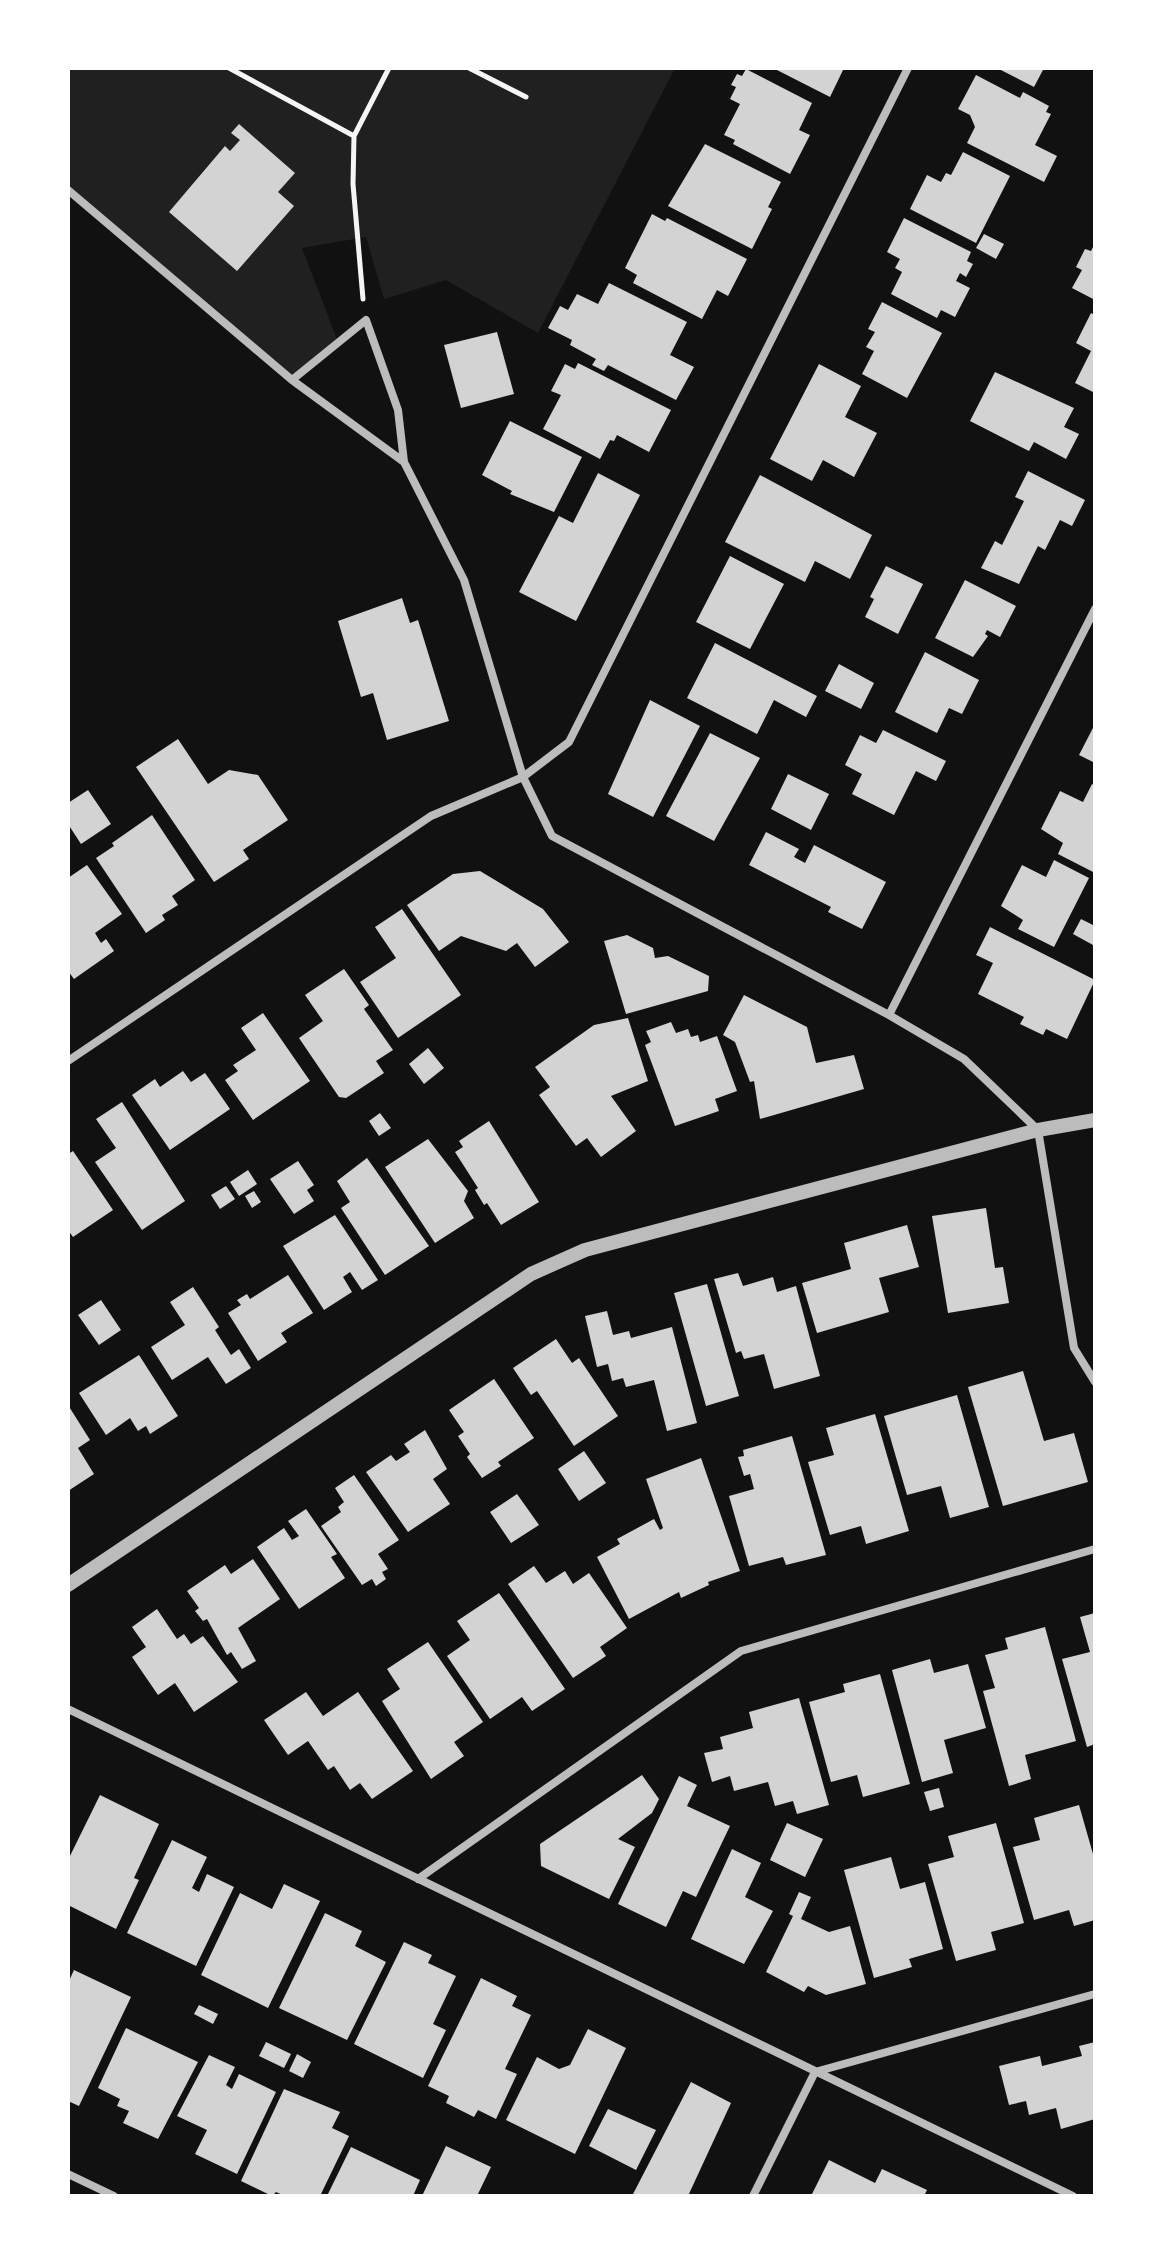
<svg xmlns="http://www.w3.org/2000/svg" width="1163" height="2264" viewBox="0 0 1163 2264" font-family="Barlow,sans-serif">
	<rect width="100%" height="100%" fill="#111"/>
	<path fill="#202020" d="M68,68H675L538,333L446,280L384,299L366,237L302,248L338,342L292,380L68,192Z"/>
	<path fill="#d3d3d3" d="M773,68H844L830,97Z
		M997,68H1044L1034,87Z
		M746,69L812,103L799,130L810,135L790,174L733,144L735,140L724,135L740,104L730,99L736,87L731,85L737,74L742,76Z
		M976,75L1020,98L1023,92L1049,106L1046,112L1051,114L1035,145L1057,156L1044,182L967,143L975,127L970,115L958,109Z
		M239,124L295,173L278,192L294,206L237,271L169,212L225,146L230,151L240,140L231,133Z
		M705,144L781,182L768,207L772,209L752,249L668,206Z
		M963,152L1010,176L976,243L910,209L927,175L941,182L946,173L951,175Z
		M652,214L665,221L667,218L747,259L728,296L717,290L702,319L633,283L637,275L625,268Z
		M904,218L971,252L967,261L973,264L966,277L960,273L956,281L970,288L955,317L941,310L937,318L891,294L902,272L895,268L900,259L887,252Z
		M984,234L1004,244L996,259L976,248Z
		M1095,243V300L1072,288L1082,270L1076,267L1085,249L1091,251Z
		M609,283L687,322L670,355L694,367L676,400L608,365L604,371L592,365L596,359L570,345L572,340L548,328L560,306L568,310L577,294L598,304Z
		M882,302L942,333L907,398L862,374L874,351L866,347L875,332L868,329Z
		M1091,313L1095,315V393L1075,383L1091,351L1076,343Z
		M497,332L514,394L461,408L444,345Z
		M578,363L671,410L649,452L617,435L614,441L610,440L600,459L543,429L561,395L551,391L565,364L575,369Z
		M819,364L861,386L845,417L877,433L854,477L823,460L812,481L770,459Z
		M995,372L1074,408L1064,427L1079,434L1066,459L1034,442L1029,451L970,421Z
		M510,421L582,457L554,512L510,494L512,491L482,475Z
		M1028,471L1085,500L1072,526L1060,520L1045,550L1038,546L1019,584L981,568L995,541L1002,545L1024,501L1015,497Z
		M598,473L640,495L576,621L519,592L559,516L573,523Z
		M760,475L872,535L850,579L815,561L805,582L725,542Z
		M730,556L784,584L750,649L696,622Z
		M886,566L923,584L898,634L865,617L874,599L870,597Z
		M965,580L1016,606L1000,637L987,630L985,634L988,636L973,657L935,638Z
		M402,598L410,623L418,620L449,721L387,740L373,693L361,697L338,621Z
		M715,643L817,696L806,717L774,700L757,734L687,698Z
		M925,652L979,680L962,714L949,708L937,733L895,712Z
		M839,664L874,683L861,709L825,691Z
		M650,700L700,726L653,817L608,794Z
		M1095,724V763L1079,755Z
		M883,730L946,761L936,781L916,771L894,815L852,794L862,774L845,765L860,735L876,743Z
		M710,733L760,758L714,841L666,816Z
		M178,739L208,784L229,770L258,775L288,820L243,850L249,859L214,882L136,767Z
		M788,774L829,794L811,830L771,809Z
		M1092,784L1095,786V873L1058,854L1063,843L1041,829L1060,791L1083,802Z
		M88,790L111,824L81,844L68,824V803Z
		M152,815L195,880L172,896L178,905L162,915L165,920L146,933L96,858L114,846L112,843Z
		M766,832L799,849L794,857L805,863L814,845L886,882L862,929L828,912L831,907L749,865Z
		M1054,860L1089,878L1054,947L1018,929L1023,920L1001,906L1022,865L1046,877Z
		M87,865L122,914L95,933L101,943L106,939L114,951L74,979L68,971V878Z
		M480,871L543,909L569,942L535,967L517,943L506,951L461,936L439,951L407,905L453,874Z
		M402,909L461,995L398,1038L360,982L396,958L375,927Z
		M1081,919L1095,926L1093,945L1073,934Z
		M990,927L1095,980L1067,1039L1046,1029L1043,1035L1020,1024L1024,1017L978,994L993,963L976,955Z
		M627,935L653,948L655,958L668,956L709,976L708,991L626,1014L604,941Z
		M344,969L369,1005L364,1009L393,1050L376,1061L384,1073L346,1098L339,1097L299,1038L323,1021L305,995Z
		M744,995L807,1027L816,1063L854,1055L864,1089L760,1119L754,1081L750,1082L735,1042L723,1035Z
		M263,1013L310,1081L253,1120L225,1080L238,1071L233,1065L256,1050L241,1028Z
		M628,1018L648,1081L611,1096L636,1131L601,1157L587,1138L576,1146L539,1095L550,1087L535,1067L594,1025Z
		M671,1022L676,1033L688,1029L691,1037L698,1035L700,1042L717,1036L737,1091L715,1099L719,1111L675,1126L645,1045L651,1042L646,1031Z
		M428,1048L444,1068L424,1084L409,1064Z
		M183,1071L191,1082L205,1073L230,1109L170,1150L132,1095L155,1079L160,1087Z
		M122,1102L185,1201L142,1230L95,1162L116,1148L96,1119Z
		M380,1113L391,1128L379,1136L369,1121Z
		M489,1121L539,1202L501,1225L487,1203L484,1205L475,1190L478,1188L455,1152L463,1147L459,1141Z
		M428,1139L468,1191L464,1201L474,1218L435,1243L385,1167Z
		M73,1151L113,1210L73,1237L68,1230V1154Z
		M367,1158L429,1246L385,1275L341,1208L350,1202L337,1181Z
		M298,1161L314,1185L307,1190L314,1201L294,1214L270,1179Z
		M248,1170L257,1184L239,1196L230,1182Z
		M226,1186L235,1199L220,1209L211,1195Z
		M254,1191L261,1202L252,1208L245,1196Z
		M986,1208L995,1268L1003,1267L1009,1303L948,1313L932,1216Z
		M335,1215L378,1280L362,1290L350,1272L343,1277L352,1292L324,1310L283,1246Z
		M907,1225L919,1267L879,1278L889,1312L817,1333L802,1283L851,1269L844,1243Z
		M738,1273L743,1286L773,1277L777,1292L796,1286L820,1376L774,1389L764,1354L744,1359L741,1351L736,1353L714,1279Z
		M288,1275L313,1313L281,1333L287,1342L258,1361L228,1313L241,1305L237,1300L247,1294L250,1299Z
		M707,1284L739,1396L706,1406L674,1293Z
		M193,1287L219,1327L215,1330L231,1355L239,1349L251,1368L226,1384L208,1357L172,1380L151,1347L185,1325L170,1302Z
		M101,1300L121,1330L99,1345L78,1315Z
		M607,1311L613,1335L629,1331L631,1338L672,1327L697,1423L667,1431L654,1380L626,1387L623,1378L612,1381L608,1364L597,1367L585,1316Z
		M556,1339L572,1363L579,1358L618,1416L574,1446L537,1391L531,1395L513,1368Z
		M139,1355L178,1416L150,1434L146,1426L138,1431L130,1418L106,1435L79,1393Z
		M1023,1371L1044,1441L1074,1433L1088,1482L1003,1506L968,1387Z
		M494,1379L534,1438L498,1462L501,1466L482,1478L467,1457L470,1454L458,1436L464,1432L449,1410Z
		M957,1395L989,1507L950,1518L941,1486L907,1495L884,1416Z
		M68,1405L90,1440L78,1448L94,1474L68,1491Z
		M875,1414L909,1531L866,1544L861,1526L830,1535L808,1462L834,1455L826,1428Z
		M425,1430L447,1469L433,1479L450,1504L408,1532L366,1472L391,1455L396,1461L410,1452L404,1444Z
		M792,1436L826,1555L786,1565L783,1557L749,1566L729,1496L754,1489L750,1474L744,1476L738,1457L744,1456L743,1450Z
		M584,1451L606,1483L579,1501L558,1469Z
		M701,1458L740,1571L708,1582L709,1585L681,1598L679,1592L629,1619L597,1557L620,1544L617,1539L654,1519L660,1530L663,1528L646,1479Z
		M354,1475L399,1540L378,1554L388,1569L382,1572L386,1579L376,1586L372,1579L362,1585L321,1526L341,1512L338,1507L344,1502L335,1488Z
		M517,1494L539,1525L511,1543L490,1512Z
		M306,1509L337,1554L331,1557L345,1578L299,1609L257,1547L284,1528L292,1540L299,1536L288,1521Z
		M253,1559L280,1599L238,1628L256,1661L242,1669L231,1652L227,1655L207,1619L203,1621L195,1611L199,1608L187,1591L225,1565L231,1574Z
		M534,1566L546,1583L565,1571L573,1584L589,1573L627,1628L600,1647L606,1656L573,1678L508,1584Z
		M499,1593L565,1689L532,1711L522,1697L490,1719L447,1656L470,1640L457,1621Z
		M157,1609L177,1639L184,1634L191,1644L203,1636L238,1682L194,1712L175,1683L158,1695L132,1657L146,1647L132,1627Z
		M1095,1613V1744L1087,1747L1062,1659L1090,1652L1080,1617Z
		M1045,1627L1076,1741L1025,1755L1031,1779L1009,1786L983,1691L995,1688L985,1655L1008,1649L1005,1638Z
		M428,1642L483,1722L454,1742L464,1756L431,1779L382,1701L400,1689L387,1669Z
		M930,1659L934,1673L968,1664L986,1728L944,1740L953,1773L922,1782L892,1670Z
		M880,1674L910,1784L863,1797L857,1775L831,1782L809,1702L845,1692L843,1684Z
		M306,1692L323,1716L358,1692L413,1771L372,1799L360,1783L350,1790L334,1766L328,1770L308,1741L288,1755L264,1720Z
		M799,1698L829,1805L797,1814L793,1801L775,1806L768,1782L734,1791L730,1776L712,1782L704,1753L723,1749L720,1737L753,1728L749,1712Z
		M642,1775L659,1799L652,1813L618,1839L635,1847L609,1899L541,1866L540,1844Z
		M679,1776L697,1785L687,1806L730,1826L696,1897L683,1891L666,1927L618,1904Z
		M939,1788L944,1807L930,1811L924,1792Z
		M100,1795L159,1824L134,1878L139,1880L116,1929L68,1905V1860Z
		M1079,1805L1095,1861V1920L1074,1926L1069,1910L1034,1920L1013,1847L1040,1840L1034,1818Z
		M787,1823L823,1839L805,1877L770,1860Z
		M996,1823L1024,1923L991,1932L996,1950L956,1961L928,1864L954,1857L948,1836Z
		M172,1840L207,1857L192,1888L199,1892L207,1874L234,1887L196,1966L127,1933Z
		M732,1849L761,1863L745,1897L773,1911L744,1964L691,1939Z
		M891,1857L900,1889L925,1882L943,1949L909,1959L912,1967L874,1978L844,1870Z
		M284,1884L320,1901L268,2008L201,1975L240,1893L272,1909Z
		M799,1892L811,1897L801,1919L829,1932L850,1926L866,1984L826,1995L808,1986L804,1992L766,1972L793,1916L789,1914Z
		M325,1913L362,1931L355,1946L386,1962L347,2040L279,2008Z
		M404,1942L432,1955L428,1963L456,1976L433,2024L446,2030L423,2078L354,2044Z
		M74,1970L131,1997L79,2106L68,2101V1983Z
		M481,1978L517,1996L512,2006L531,2015L505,2069L517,2074L496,2119L478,2110L474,2117L446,2103L449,2096L428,2086Z
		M199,2005L218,2014L213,2024L194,2014Z
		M126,2028L198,2062L158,2139L123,2123L129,2111L117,2106L120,2099L98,2088Z
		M588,2029L626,2048L575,2154L506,2120L537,2057L559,2069L570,2065Z
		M266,2042L291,2054L284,2068L259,2056Z
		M1095,2042V2119L1061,2129L1056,2108L1029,2115L1026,2101L1009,2105L999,2066L1040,2056L1042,2066L1082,2056L1079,2046Z
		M297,2054L311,2062L303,2078L289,2071Z
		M209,2055L235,2067L226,2085L232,2089L239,2074L276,2092L237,2174L195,2154L207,2130L177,2116Z
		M691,2082L731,2103L688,2196H632Z
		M284,2089L340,2112L332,2128L349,2136L320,2196H285L276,2192L272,2196L241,2181Z
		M608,2109L656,2130L636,2170L589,2146Z
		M446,2146L491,2167L477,2196H422Z
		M351,2147L420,2180L413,2196H327Z
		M829,2160L875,2183L882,2169L927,2190L924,2196H811Z"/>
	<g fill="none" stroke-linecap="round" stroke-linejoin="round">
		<path stroke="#f5f5f5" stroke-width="5" d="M229,68L354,136L353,184L363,299
			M469,68L526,97
			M354,136L389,68"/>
		<path stroke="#bcbcbc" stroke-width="8" d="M68,190L292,380L404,462
			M292,380L366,320L398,410L404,462L464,580L523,777L569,742L908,68
			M889,1015L1095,609
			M68,1061L431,816L523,777L552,836L889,1015L964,1059L1038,1130L1074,1348L1095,1382
			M68,1709L1073,2196
			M418,1879L741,1651L1095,1549
			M68,2174L114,2196
			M753,2196L815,2072L1095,1994"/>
		<path stroke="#bcbcbc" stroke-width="14" d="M68,1585L531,1274L585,1250L1038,1130L1095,1120"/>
	</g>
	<rect width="1163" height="2264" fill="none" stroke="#ffffff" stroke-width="140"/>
</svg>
